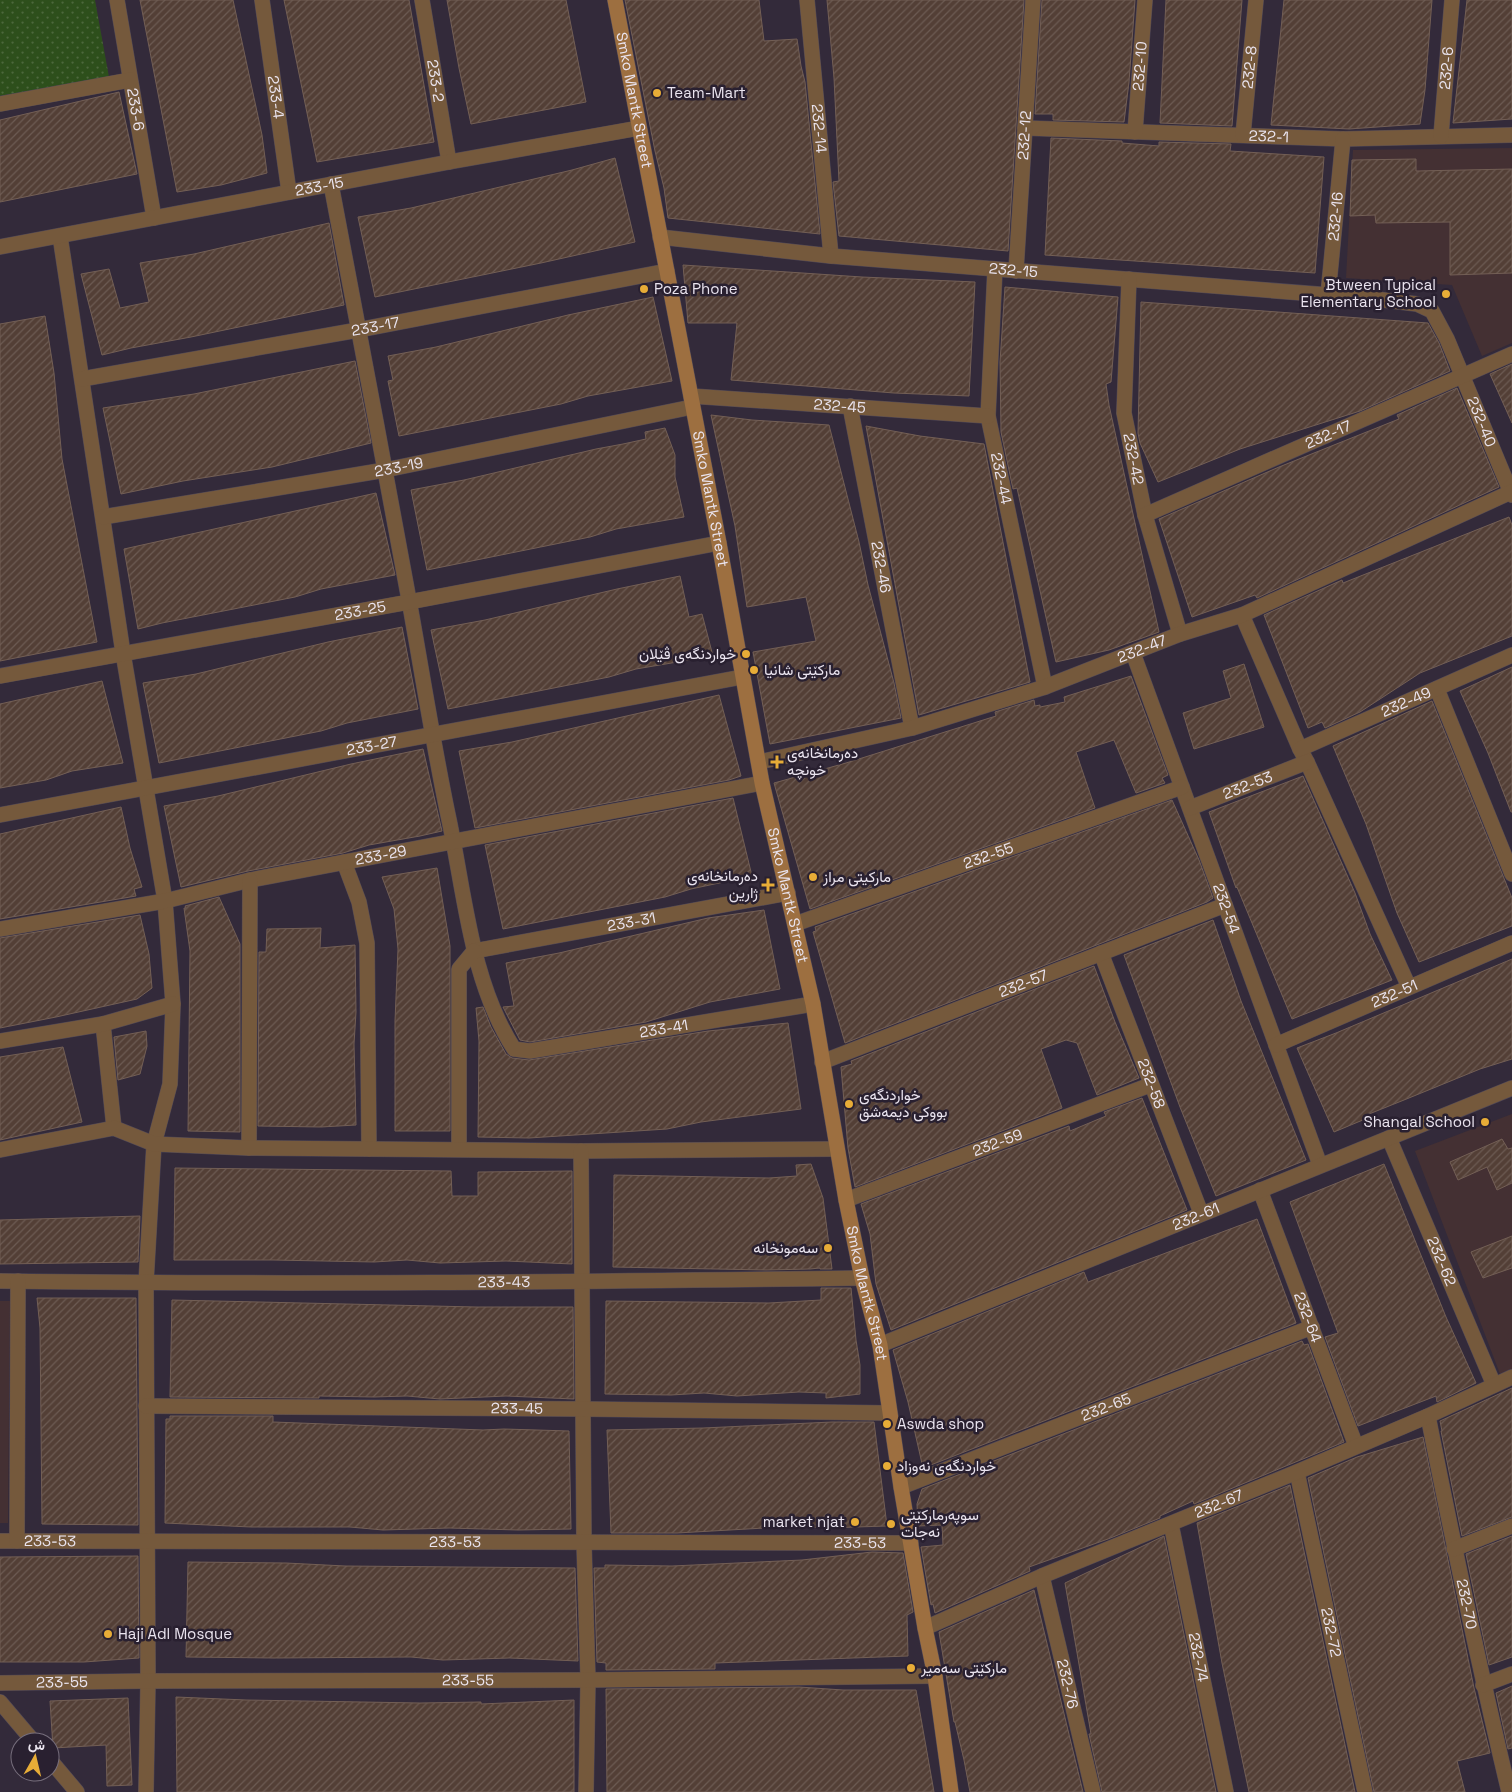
<svg xmlns="http://www.w3.org/2000/svg" width="1512" height="1792" viewBox="0 0 1512 1792" font-family="'Space Grotesk',Vazirmatn,sans-serif">
	<defs>
		<pattern id="park-dots" width="8" height="8" patternUnits="userSpaceOnUse" patternTransform="scale(1.25)"><rect width="8" height="8" fill="#2d4f1b"/><path d="M2 2h.1M6 6h.1" fill="none" stroke="#4c683c" stroke-width="1.8" stroke-linecap="round"/></pattern>
		<pattern id="building-hatch" width="6" height="6" patternUnits="userSpaceOnUse" patternTransform="scale(1.25)"><rect width="6" height="6" fill="#533f36"/><path d="M-1 1l2-2M0 6l6-6M5 7l2-2" fill="none" stroke="#6c5b53"/></pattern>
	</defs>
	<rect width="100%" height="100%" fill="#332a3a"/>
	<path fill="#443033" d="M1512,148V343L1482,356L1452,285L1346,278L1353,150Z
		M1512,1114V1369L1500,1374L1415,1151Z
		M0,1301H10L8,1523H0Z"/>
	<path fill="url(#park-dots)" d="M0,0H95L109,77L0,96Z"/>
	<path fill="url(#building-hatch)" stroke="#735f55" d="M140,0H233L262,135L267,173L221,185L177,192Z
		M284,0H409L434,142L317,162Z
		M447,0H566L586,102L471,124L459,68Z
		M625,0H759L764,41L797,39L801,66L805,82L820,234L668,218L664,188L655,151Z
		M827,0H1024L1008,251L839,236L833,182L839,181L834,78Z
		M1042,0H1135L1129,82L1124,122L1053,120V114H1035Z
		M1166,0H1242L1232,126L1160,123Z
		M1284,0H1432L1425,90L1420,124L1349,129L1271,125Z
		M1467,0H1512V119L1453,123Z
		M119,92L137,174L0,202V120Z
		M1051,138L1122,141V143L1159,146V142L1231,144L1230,151L1324,157L1315,273L1045,255Z
		M615,158L635,242L541,263L375,297L358,217L411,208L572,170Z
		M1416,159V171L1512,169V273L1450,275V222L1376,223L1375,215L1350,216L1352,160Z
		M329,223L344,305L191,337L131,348L102,355L81,274L109,269L120,308L149,302L140,263L194,254Z
		M683,265L862,277L975,282L969,396L894,393L731,380L737,323H688Z
		M1005,287L1118,297L1111,382L1106,384L1109,405L1159,632L1109,650L1056,662L1017,488L1013,489L1001,432L1000,362Z
		M653,297L672,381L588,396L561,404L399,436L388,381L393,380L388,356L436,347L568,315Z
		M1141,302L1428,323L1439,343L1450,371L1360,411L1240,449L1158,482L1140,443L1138,433Z
		M45,316L54,373L62,459L97,642L0,661V324Z
		M355,361L371,443L272,467L183,481L121,494L103,408L194,394Z
		M1512,364V423L1490,374Z
		M1457,388L1499,487L1257,598L1255,595L1192,617L1159,519L1279,467L1399,419L1397,415Z
		M711,415L752,420L829,425L859,542L868,585L894,683L901,718L770,744L753,652L816,641L806,597L747,607L735,526Z
		M866,426L920,436L984,444L1030,682L919,715Z
		M665,428L675,455V477L684,517L616,529L590,537L427,570L411,490L464,480L596,449L623,444L646,439L645,432Z
		M376,493L395,575L321,589L295,597L162,623L138,629L124,549Z
		M1509,517L1512,525V636L1420,673L1360,712L1325,728L1322,722L1308,728L1264,615L1342,580L1343,583Z
		M680,576L689,617L702,614L713,656L636,669L609,677L448,709L431,630L485,620L617,589Z
		M402,627L418,709L347,723L321,731L159,763L143,683L196,674L328,642Z
		M1244,664L1264,727L1194,749L1183,713L1231,698L1223,671Z
		M1512,667V812H1511L1488,753L1460,691Z
		M1131,676L1168,775L1162,778L1165,783L1136,793L1114,740L1076,752L1095,808L810,909L774,783L846,763L996,716L995,712L1034,700L1035,706L1040,705V707L1065,702L1064,697Z
		M102,681L123,763L72,771L46,780L0,788V704Z
		M719,695L741,776L729,780L475,828L459,751L512,742Z
		M1432,701L1512,898V926L1419,962L1397,913L1366,824L1333,746Z
		M423,749L442,831L420,836L369,845L343,853L248,871L181,887L164,806L218,796L351,764Z
		M1303,776L1355,893L1370,934L1392,980L1292,1019L1237,887L1236,888L1209,812Z
		M733,798L752,876L691,889L665,897L503,929L485,845Z
		M1172,800L1199,860L1213,898L1207,902L845,1043L813,932L816,931L815,927Z
		M121,807L130,848L142,887L134,889L136,896L0,919V834Z
		M437,868L450,946V1131H395V1021L398,949L394,909L382,877Z
		M219,897L240,944V1132L188,1131L190,951L184,908H186L185,906Z
		M764,910L780,989L710,1002L646,1022L530,1042L520,1040L503,1007L514,1006L506,963L559,953L708,918Z
		M140,915L149,954L152,988L137,999L56,1017L0,1028V938Z
		M1213,920L1241,1001L1306,1160L1216,1196L1180,1107L1124,955Z
		M321,928L320,948L355,945L356,1012L354,1044L356,1125L321,1127L258,1126L259,952H266L267,929Z
		M1512,959V1059L1480,1069L1404,1100L1369,1114L1370,1117L1334,1132L1297,1048L1336,1033Z
		M1094,966L1115,1022L1139,1078L1097,1095L1077,1043L1066,1040L1041,1049L1062,1108L855,1187L848,1148L841,1067L852,1064L851,1061Z
		M483,1007L491,1027L506,1054L512,1058L529,1060L708,1031L788,1023L801,1109L701,1122L667,1129L529,1138L478,1137L479,1041L476,1008Z
		M146,1031L147,1046L140,1074L118,1080L114,1037Z
		M63,1047L82,1122L0,1140V1057Z
		M1142,1098L1187,1210L891,1330L876,1284L870,1234L861,1204L1069,1126L1070,1131L1106,1116L1104,1112Z
		M1502,1139L1508,1149L1512,1148V1183L1497,1190L1487,1167L1458,1180L1450,1162Z
		M811,1164L823,1198L832,1269H820V1268L810,1269L766,1270L613,1267L614,1175L769,1178L797,1176L796,1165Z
		M1384,1164L1446,1317L1476,1383L1437,1402L1436,1396L1358,1426L1325,1337L1338,1333L1290,1202Z
		M175,1168L451,1171L452,1196H478V1172L572,1171V1264L506,1261L440,1263L407,1260L374,1262L273,1260H174Z
		M140,1216L138,1262L0,1264V1220Z
		M1257,1219L1296,1323L923,1468L908,1402L893,1350L1084,1272L1088,1282Z
		M1512,1236V1268L1483,1278L1471,1252Z
		M821,1288H851L856,1340L860,1365V1394L826,1398V1393L799,1392L737,1396L704,1393L671,1395L605,1394L606,1301L769,1303L821,1300Z
		M37,1298H136L138,1525L42,1524L40,1328Z
		M172,1300L476,1307H573L574,1399L506,1396L440,1399L407,1396L374,1397L319,1396V1398L170,1397Z
		M1302,1341L1304,1345L1308,1344L1344,1442L1194,1504L1193,1501L1160,1516V1518L1108,1539L1029,1567L1030,1571L935,1613L933,1604L931,1605L921,1547L943,1545L942,1525L918,1526L917,1504L922,1489Z
		M1512,1388V1517L1462,1536L1441,1431H1442L1440,1421Z
		M170,1416H273V1422L483,1430L504,1429L569,1431L571,1529L518,1530L449,1528L383,1530L350,1527H251L165,1523L166,1419H170Z
		M832,1422H874L887,1526L825,1528L800,1526L677,1533H611L607,1430L703,1428Z
		M1423,1437L1474,1688L1490,1753L1457,1761L1465,1792H1374L1308,1478L1357,1457Z
		M1290,1485L1355,1792H1249L1222,1663L1197,1523Z
		M1164,1536L1216,1792H1102L1089,1734H1091L1065,1583Z
		M1512,1536V1657L1489,1665L1466,1554Z
		M872,1552L903,1553L913,1612L907,1615L908,1656L715,1663V1669L606,1670V1663L597,1662L594,1568H605V1565L672,1566L802,1560Z
		M138,1556L139,1658L84,1662H0V1557Z
		M188,1562L286,1563L345,1566L575,1568L578,1661L510,1658L443,1660L411,1657L274,1658L186,1657Z
		M1034,1590L1083,1792H970L964,1760L955,1722H954L939,1632Z
		M1512,1686V1748L1508,1749L1496,1693Z
		M799,1687L843,1690H916L934,1792H607L606,1689Z
		M176,1697L246,1700L420,1703L481,1702V1704L574,1700V1792H177Z
		M128,1698L132,1785L107,1786L106,1745L53,1748L50,1701Z"/>
	<g fill="none" stroke-linecap="round" stroke-linejoin="round">
		<defs>
			<g id="street">
				<path id="s1" d="M117,0L154,218"/>
				<path id="s2" d="M262,0L289,192"/>
				<path id="s3" d="M422,0L449,162"/>
				<path id="s4" d="M807,0L831,256"/>
				<path d="M0,104L130,80"/>
				<path id="s5" d="M1025,128L1343,139L1512,135"/>
				<path id="s6" d="M1135,132L1145,0"/>
				<path id="s7" d="M1243,135L1256,0"/>
				<path id="s8" d="M1441,136L1452,0"/>
				<path id="s9" d="M331,184C357,323 384,461 409,600C422,672 433,743 448,815C465,893 470,980 514,1049L530,1051L813,1004"/>
				<path d="M60,236L123,653L165,901L173,1004L170,1084L154,1144L146,1283L148,1681L146,1792"/>
				<path id="s10" d="M660,237L831,256L1367,298L1417,304L1432,311L1447,339L1512,495"/>
				<path id="s11" d="M0,247L449,162L639,128"/>
				<path id="s12" d="M995,269L988,416L1045,687"/>
				<path id="s13" d="M1016,271L1033,0"/>
				<path id="s14" d="M1129,279L1124,413L1145,515L1180,634"/>
				<path id="s15" d="M1328,295L1343,139"/>
				<path id="s16" d="M82,379L358,330L667,271"/>
				<path id="s17" d="M691,396L988,416"/>
				<path id="s18" d="M850,406L912,728"/>
				<path id="s19" d="M1145,515L1512,354"/>
				<path id="s20" d="M103,517L385,470L692,407"/>
				<path d="M1242,615L1300,749L1307,762L1409,987"/>
				<path id="s21" d="M1133,653L1320,1165"/>
				<path id="s22" d="M0,676L409,602L719,543"/>
				<path d="M1437,689L1512,874"/>
				<path id="s23" d="M1300,749L1512,655"/>
				<path id="s24" d="M759,762L912,728L1045,687L1180,634L1242,615L1511,492"/>
				<path id="s25" d="M1190,808L1307,762"/>
				<path id="s26" d="M0,815L742,677"/>
				<path d="M344,862L359,902L367,943L369,1149"/>
				<path id="s27" d="M795,924L1182,787"/>
				<path id="s28" d="M0,929L165,901L250,880L762,783"/>
				<path id="s29" d="M474,951L788,893"/>
				<path id="s30" d="M1101,953L1201,1213"/>
				<path d="M103,1024L114,1128"/>
				<path d="M0,1041L103,1024L173,1004"/>
				<path id="s31" d="M1276,1045L1512,943"/>
				<path id="s32" d="M822,1062L1225,905"/>
				<path id="s33" d="M1389,1138L1494,1385"/>
				<path d="M249,1148L250,880"/>
				<path d="M459,1149V969L474,951"/>
				<path d="M0,1150L114,1128L154,1144L249,1148L581,1151L837,1149"/>
				<path d="M581,1151L584,1543L588,1680L586,1792"/>
				<path id="s34" d="M1260,1190L1356,1446"/>
				<path id="s35" d="M846,1200L1150,1085"/>
				<path id="s36" d="M0,1281C287,1285 575,1282 862,1278"/>
				<path id="s37" d="M880,1345L1512,1088"/>
				<path id="s38" d="M146,1406L583,1409L889,1413"/>
				<path id="s39" d="M1428,1416C1453,1542 1479,1667 1509,1792"/>
				<path id="s40" d="M1297,1472L1365,1792"/>
				<path id="s41" d="M901,1487L1312,1327"/>
				<path id="s42" d="M1171,1524L1226,1792"/>
				<path id="s43" d="M0,1541L911,1543"/>
				<path d="M17,1541L18,1281"/>
				<path d="M1454,1549L1512,1526"/>
				<path id="s44" d="M1042,1576L1093,1792"/>
				<path id="s45" d="M925,1628L1042,1576L1297,1472L1428,1416L1512,1377"/>
				<path id="s46" d="M0,1683L148,1681L588,1680L935,1676"/>
				<path d="M1483,1685L1512,1674"/>
				<path d="M0,1702L34,1742"/>
				<path d="M50,1760L77,1792"/>
			</g>
			<g id="secondary">
				<path id="s47" d="M615,0L719,543L762,783L813,1004L846,1200L862,1278L880,1345L901,1487L925,1628L935,1676L951,1792"/>
			</g>
		</defs>
		<use href="#street" stroke="#504857" stroke-width="16"/>
		<use href="#secondary" stroke="#504857" stroke-width="16"/>
		<use href="#street" stroke="#75593c" stroke-width="15"/>
		<use href="#secondary" stroke="#9d6f40" stroke-width="15"/>
	</g>
	<g fill="#e7ac37" stroke="#292030" stroke-width="2">
		<circle cx="657" cy="93" r="5"/>
		<circle cx="644" cy="289" r="5"/>
		<circle cx="1446" cy="294" r="5"/>
		<circle cx="746" cy="654" r="5"/>
		<circle cx="754" cy="670" r="5"/>
		<path d="M774.5 754.5h5v5h5v5h-5v5h-5v-5h-5v-5h5z"/>
		<circle cx="813" cy="877" r="5"/>
		<path d="M765.5 877.5h5v5h5v5h-5v5h-5v-5h-5v-5h5z"/>
		<circle cx="849" cy="1104" r="5"/>
		<circle cx="1485" cy="1122" r="5"/>
		<circle cx="828" cy="1248" r="5"/>
		<circle cx="887" cy="1424" r="5"/>
		<circle cx="887" cy="1466" r="5"/>
		<circle cx="855" cy="1522" r="5"/>
		<circle cx="891" cy="1524" r="5"/>
		<circle cx="108" cy="1634" r="5"/>
		<circle cx="911" cy="1668" r="5"/>
	</g>
	<g text-anchor="middle" stroke-width="5" stroke-linejoin="round" paint-order="stroke">
		<g font-size="15" fill="#eae4ef" stroke="#292030">
			<text dy="5" stroke="none"><textPath href="#s6" startOffset="66">232-10</textPath></text>
			<text dy="5" stroke="none"><textPath href="#s7" startOffset="68">232-8</textPath></text>
			<text dy="5" stroke="none"><textPath href="#s8" startOffset="68">232-6</textPath></text>
			<text dy="5" stroke="none"><textPath href="#s3" startOffset="82">233-2</textPath></text>
			<text dy="5" stroke="none"><textPath href="#s2" startOffset="98">233-4</textPath></text>
			<text dy="5" stroke="none"><textPath href="#s47" startOffset="102">Smko Mantk Street</textPath></text>
			<text dy="5" stroke="none"><textPath href="#s1" startOffset="111">233-6</textPath></text>
			<text dy="5" stroke="none"><textPath href="#s4" startOffset="129">232-14</textPath></text>
			<text dy="5" stroke="none"><textPath href="#s13" startOffset="136">232-12</textPath></text>
			<text dy="5" stroke="none"><textPath href="#s5" startOffset="244">232-1</textPath></text>
			<text dy="5" stroke="none"><textPath href="#s11" startOffset="325">233-15</textPath></text>
			<text dy="5" stroke="none"><textPath href="#s15" startOffset="79">232-16</textPath></text>
			<text dy="5" stroke="none"><textPath href="#s10" startOffset="355">232-15</textPath></text>
			<text dy="5" stroke="none"><textPath href="#s16" startOffset="298">233-17</textPath></text>
			<text dy="5" stroke="none"><textPath href="#s17" startOffset="149">232-45</textPath></text>
			<text dy="5" stroke="none"><textPath href="#s10" startOffset="898">232-40</textPath></text>
			<text dy="5" stroke="none"><textPath href="#s19" startOffset="200">232-17</textPath></text>
			<text dy="5" stroke="none"><textPath href="#s14" startOffset="181">232-42</textPath></text>
			<text dy="5" stroke="none"><textPath href="#s20" startOffset="300">233-19</textPath></text>
			<text dy="5" stroke="none"><textPath href="#s12" startOffset="211">232-44</textPath></text>
			<text dy="5" stroke="none"><textPath href="#s47" startOffset="508">Smko Mantk Street</textPath></text>
			<text dy="5" stroke="none"><textPath href="#s18" startOffset="164">232-46</textPath></text>
			<text dy="5" stroke="none"><textPath href="#s22" startOffset="366">233-25</textPath></text>
			<text dy="5" stroke="none"><textPath href="#s24" startOffset="400">232-47</textPath></text>
			<text dy="5" stroke="none"><textPath href="#s23" startOffset="116">232-49</textPath></text>
			<text dy="5" stroke="none"><textPath href="#s26" startOffset="378">233-27</textPath></text>
			<text dy="5" stroke="none"><textPath href="#s25" startOffset="62">232-53</textPath></text>
			<text dy="5" stroke="none"><textPath href="#s28" startOffset="388">233-29</textPath></text>
			<text dy="5" stroke="none"><textPath href="#s27" startOffset="205">232-55</textPath></text>
			<text dy="5" stroke="none"><textPath href="#s47" startOffset="912">Smko Mantk Street</textPath></text>
			<text dy="5" stroke="none"><textPath href="#s21" startOffset="272">232-54</textPath></text>
			<text dy="5" stroke="none"><textPath href="#s29" startOffset="160">233-31</textPath></text>
			<text dy="5" stroke="none"><textPath href="#s32" startOffset="216">232-57</textPath></text>
			<text dy="5" stroke="none"><textPath href="#s31" startOffset="129">232-51</textPath></text>
			<text dy="5" stroke="none"><textPath href="#s9" startOffset="1038">233-41</textPath></text>
			<text dy="5" stroke="none"><textPath href="#s30" startOffset="140">232-58</textPath></text>
			<text dy="5" stroke="none"><textPath href="#s35" startOffset="162">232-59</textPath></text>
			<text dy="5" stroke="none"><textPath href="#s37" startOffset="341">232-61</textPath></text>
			<text dy="5" stroke="none"><textPath href="#s33" startOffset="134">232-62</textPath></text>
			<text dy="5" stroke="none"><textPath href="#s36" startOffset="504">233-43</textPath></text>
			<text dy="5" stroke="none"><textPath href="#s47" startOffset="1318">Smko Mantk Street</textPath></text>
			<text dy="5" stroke="none"><textPath href="#s34" startOffset="136">232-64</textPath></text>
			<text dy="5" stroke="none"><textPath href="#s41" startOffset="220">232-65</textPath></text>
			<text dy="5" stroke="none"><textPath href="#s38" startOffset="371">233-45</textPath></text>
			<text dy="5" stroke="none"><textPath href="#s45" startOffset="319">232-67</textPath></text>
			<text dy="5" stroke="none"><textPath href="#s43" startOffset="50">233-53</textPath></text>
			<text dy="5" stroke="none"><textPath href="#s43" startOffset="455">233-53</textPath></text>
			<text dy="5" stroke="none"><textPath href="#s43" startOffset="860">233-53</textPath></text>
			<text dy="5" stroke="none"><textPath href="#s39" startOffset="192">232-70</textPath></text>
			<text dy="5" stroke="none"><textPath href="#s40" startOffset="164">232-72</textPath></text>
			<text dy="5" stroke="none"><textPath href="#s42" startOffset="136">232-74</textPath></text>
			<text dy="5" stroke="none"><textPath href="#s46" startOffset="468">233-55</textPath></text>
			<text dy="5" stroke="none"><textPath href="#s46" startOffset="62">233-55</textPath></text>
			<text dy="5" stroke="none"><textPath href="#s44" startOffset="111">232-76</textPath></text>
		</g>
		<g font-size="15" fill="#eae4ef" stroke="#292030" text-anchor="start">
			<text x="667" y="98">Team-Mart</text>
			<text x="1436" y="290" text-anchor="end">Btween Typical<tspan x="1436" dy="17">Elementary School</tspan></text>
			<text x="654" y="294">Poza Phone</text>
			<text x="736" y="659" text-anchor="end">خواردنگەی ڤێلان</text>
			<text x="764" y="675">مارکێتی شانیا</text>
			<text x="787" y="758">دەرمانخانەی<tspan x="787" dy="17">خونچە</tspan></text>
			<text x="758" y="881" text-anchor="end">دەرمانخانەی<tspan x="758" dy="17">ژارین</tspan></text>
			<text x="823" y="882">مارکیتی مراز</text>
			<text x="859" y="1100">خواردنگەی<tspan x="859" dy="17">بووکی دیمەشق</tspan></text>
			<text x="1475" y="1127" text-anchor="end">Shangal School</text>
			<text x="818" y="1253" text-anchor="end">سەمونخانە</text>
			<text x="897" y="1429">Aswda shop</text>
			<text x="897" y="1471">خواردنگەی نەوزاد</text>
			<text x="901" y="1520">سوپەرمارکێتی<tspan x="901" dy="17">نەجات</tspan></text>
			<text x="845" y="1527" text-anchor="end">market njat</text>
			<text x="118" y="1639">Haji Adl Mosque</text>
			<text x="921" y="1673">مارکێتی سەمیر</text>
		</g>
	</g>
	<g transform="translate(35 1757) rotate(8)"><circle r="24" fill="#292030" stroke="#766e7c"/>
	<path d="M0-4L9 19L0 12L-9 19Z" fill="#e7ac37"/>
	<text y="-8" font-size="14" font-weight="bold" text-anchor="middle" fill="#eae4ef">ش</text>
	</g>
</svg>
